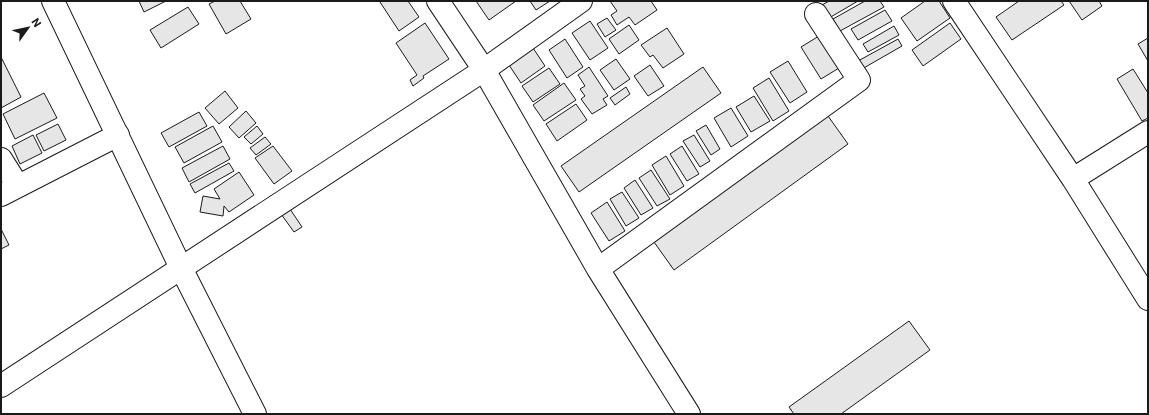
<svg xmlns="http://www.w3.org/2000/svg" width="1149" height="415" viewBox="0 0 1149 415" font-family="Roboto,sans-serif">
	<rect width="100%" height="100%" fill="#fff"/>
	<path fill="#e6e6e6" stroke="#1a1a1a" d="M139,1H166L144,12Z
		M215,1H240L251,19L226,34L209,4Z
		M381,1H408L419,17L399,31L380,2Z
		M476,1H516L489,20Z
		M530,1H550L536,10Z
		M610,1H651L657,10L635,25L629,17L617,25L611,15L617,11Z
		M829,1H858L829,18L822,5Z
		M865,1H880L884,7L840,31L833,19Z
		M925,1H939L950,18L917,41L901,18Z
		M1019,1H1061L1064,5L1012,40L996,17Z
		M1069,1H1099L1102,6L1082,20Z
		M188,7L199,24L161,48L150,30Z
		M885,10L892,21L858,40L851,29Z
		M607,18L616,30L605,37L597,24Z
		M590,21L608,48L590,60L572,33Z
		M425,23L449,59L423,76L424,78L413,86L410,80L417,75L396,43Z
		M950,23L961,39L923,66L912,50Z
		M629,25L639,40L619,54L609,39Z
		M894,26L899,35L868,52L863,44Z
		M667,28L684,54L663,68L653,55L650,57L641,45Z
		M819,36L839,68L821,79L801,47Z
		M1148,38V61L1138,44Z
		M565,39L583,67L567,78L549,50Z
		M898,39L902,46L862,69L858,61Z
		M531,45L545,66L521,83L507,62Z
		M1,57L21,97L1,108Z
		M616,59L630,79L614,90L600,70Z
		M788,61L807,92L790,103L770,72Z
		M650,65L664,86L648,96L634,76Z
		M589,67L608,96L603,99L607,105L592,114L581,99L585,96L580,89L585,86L578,75Z
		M703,67L721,93L579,192L561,166Z
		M549,68L560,84L533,102L522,86Z
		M1133,69L1148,93V118L1142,121L1117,79Z
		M769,78L789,111L773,121L753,88Z
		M564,83L576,100L544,121L533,105Z
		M626,87L630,94L615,105L610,98Z
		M225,91L238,108L219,124L205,108Z
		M44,93L57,118L15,139L3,114Z
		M754,96L770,121L751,132L736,107Z
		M576,104L587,120L557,141L546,124Z
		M731,108L748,136L731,147L714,118Z
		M246,111L256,123L239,138L229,127Z
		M199,112L207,126L169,147L161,133Z
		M828,116L848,144L674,270L654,242Z
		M58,124L66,140L44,151L36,135Z
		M706,125L720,149L711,155L696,131Z
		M213,126L222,142L184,163L175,147Z
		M257,126L263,134L251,144L244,137Z
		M33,135L42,153L20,164L12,146Z
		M694,135L710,161L700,167L683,141Z
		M265,137L271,144L256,155L250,148Z
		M223,146L230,159L189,182L182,168Z
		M273,146L292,171L274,184L255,158Z
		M682,146L699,174L687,181L670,154Z
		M666,156L684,186L670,195L652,165Z
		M229,163L234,171L195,193L190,184Z
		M651,170L670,199L657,206L639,178Z
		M239,172L254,195L229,212L224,206L223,216L200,212L203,196L220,199L214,189Z
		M635,180L653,208L641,215L624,188Z
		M622,192L639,218L626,226L610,199Z
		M607,202L625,231L609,241L591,213Z
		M290,209L302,227L294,232L281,214Z
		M1,229L9,245L1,249Z
		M909,321L930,350L841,414H794L789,407Z"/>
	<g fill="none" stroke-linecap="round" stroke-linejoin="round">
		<defs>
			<path id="street" d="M438,1L484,70L598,269L689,414
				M954,1L1073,179L1148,299
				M1,159L18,186
				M1073,179L1148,132
				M1,195L118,135
				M598,269L859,80L816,14
				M1,386L484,70L581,1"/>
			<path id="secondary" d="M53,1L181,268L255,414"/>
		</defs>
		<use href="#street" stroke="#1a1a1a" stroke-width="24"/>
		<use href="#secondary" stroke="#1a1a1a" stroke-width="24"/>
		<use href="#street" stroke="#fff" stroke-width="22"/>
		<use href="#secondary" stroke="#fff" stroke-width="22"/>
	</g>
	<rect width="1149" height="415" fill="none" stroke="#1a1a1a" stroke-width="4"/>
	<g transform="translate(28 28) rotate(57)" stroke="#ffffff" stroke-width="3" paint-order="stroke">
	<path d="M0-3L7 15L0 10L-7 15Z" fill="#1a1a1a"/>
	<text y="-6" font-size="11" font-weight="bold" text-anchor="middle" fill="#1a1a1a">N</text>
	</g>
</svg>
